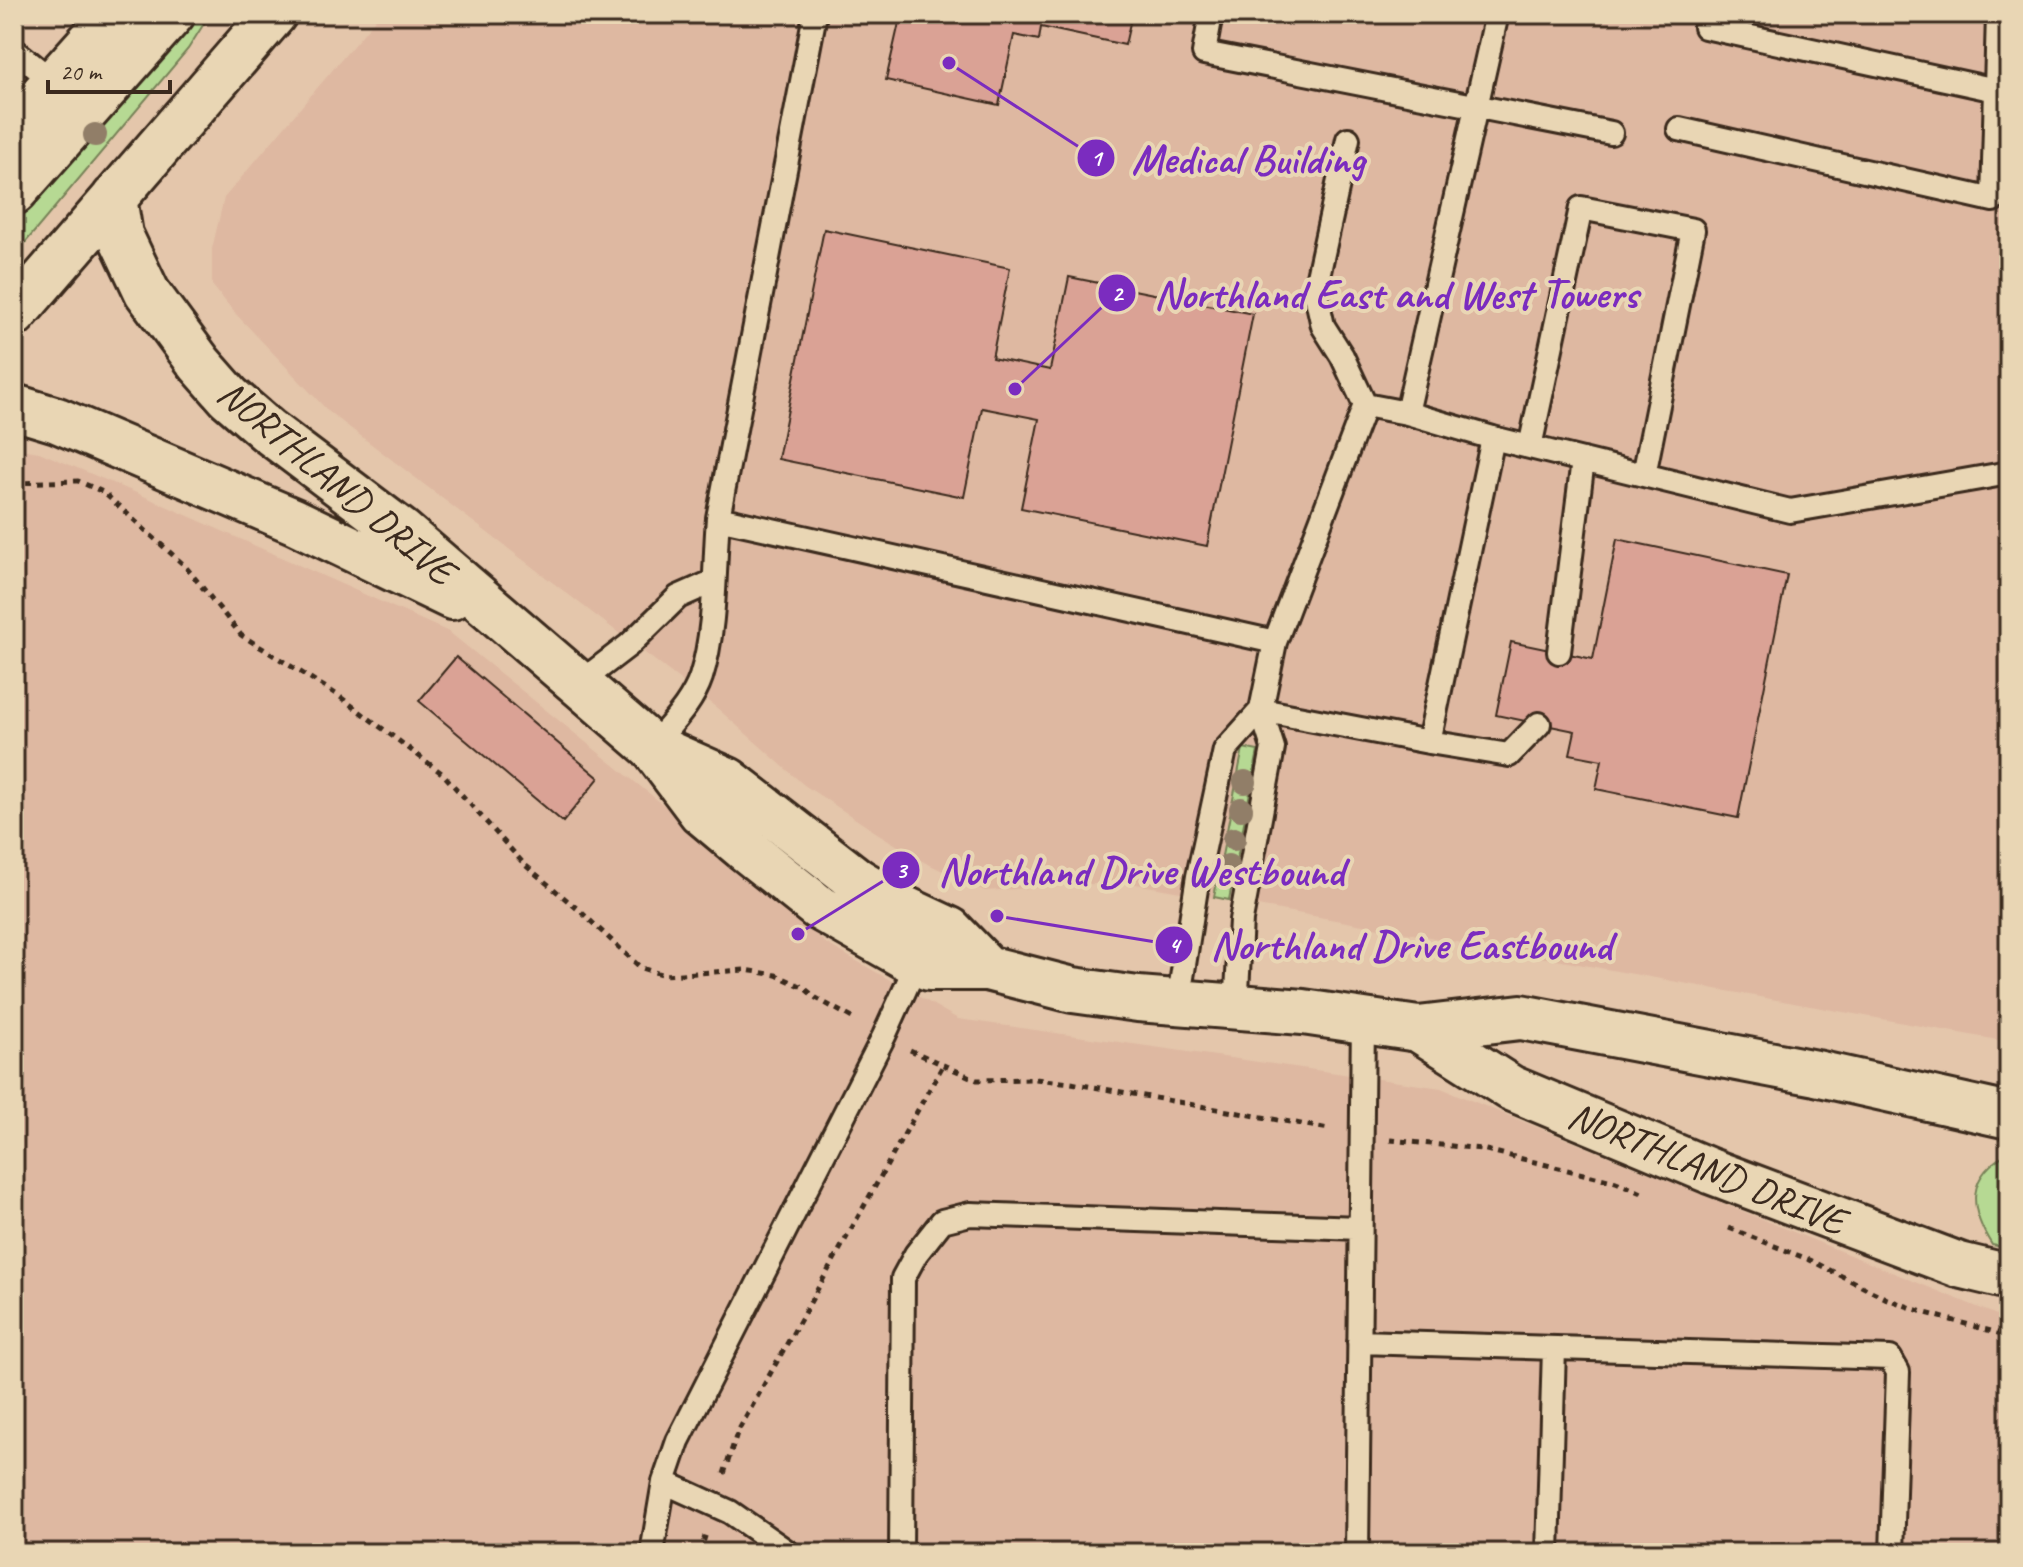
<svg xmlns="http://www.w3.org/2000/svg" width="2023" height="1567" viewBox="0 0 2023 1567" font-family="Caveat,sans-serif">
	<rect width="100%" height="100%" fill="#e4c6ab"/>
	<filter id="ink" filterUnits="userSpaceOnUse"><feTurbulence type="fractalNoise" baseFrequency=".0125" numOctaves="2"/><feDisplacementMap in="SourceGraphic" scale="16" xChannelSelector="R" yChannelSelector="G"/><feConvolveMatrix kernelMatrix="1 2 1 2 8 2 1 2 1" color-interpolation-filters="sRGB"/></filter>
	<g filter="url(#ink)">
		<path fill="#deb8a1" d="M380,14H2009V1042L1125,882L985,891L924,862L877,833L804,785L717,708L328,411L235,313L212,285V249L224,198Z
			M14,448L39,452L139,494L449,632L666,807L827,944L958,1019L1441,1088L2009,1320V1553H14Z"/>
		<path fill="#b6d993" stroke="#788258" stroke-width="2" d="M180,14H210L188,49L14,256V205Z
			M1243,748L1258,751L1229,900L1214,897Z
			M2009,1152V1248L1992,1245C1968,1207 1966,1176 2009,1152Z"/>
		<path fill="#daa295" stroke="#3b2a1e" stroke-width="2" d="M901,14H1132L1125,45L1041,27L1039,40L1014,35L999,105L886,80Z
			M824,229L1010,268L992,358L1050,370L1069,277L1253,314L1207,546L1021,508L1039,419L982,408L964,497L778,459Z
			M1617,539L1787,575L1738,818L1596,789L1602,760L1570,754L1575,731L1496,715L1511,642L1593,659Z
			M456,657L599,778L563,822L419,701Z"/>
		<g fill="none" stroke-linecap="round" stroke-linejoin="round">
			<defs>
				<path id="service" d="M1211,14L1204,53L1611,133
					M1705,27L1996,90
					M14,50L54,82
					M1679,129L1993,200L1998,14
					M1348,139L1315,290L1323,326L1342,356L1365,405
					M1407,413L1497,14
					M1530,447L1581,208L1693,230L1644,475
					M718,518L815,14
					M1275,642L1365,405L1407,413L1493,438L1790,511L2009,473
					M1559,652L1583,460
					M578,684L629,645L678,597L712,582
					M1261,710L1429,742L1493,438
					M1429,742L1509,755L1539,724
					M652,747C670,725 692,704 701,677C716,630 714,567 718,518L1275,642L1261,710L1225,750L1198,876L1178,1003
					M1236,1009L1241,920L1273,748L1261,710
					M1359,1342L1890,1358L1898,1372L1892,1553
					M664,1482L730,1512L789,1553
					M652,1553L664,1482L678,1441L884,1036L917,963
					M901,1553L903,1278L916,1254L942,1221L970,1214L1360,1228
					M1357,1553L1363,1020
					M1548,1553L1554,1348"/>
				<path id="secondary" d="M14,127L115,14
					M14,192L172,14
					M114,198L120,235L147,292L200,364L229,397L267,430L401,531L652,747L701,812L744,848L818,907L917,963L929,968H987L1073,990L1138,999L1303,1012L1418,1029L1521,1017L1816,1073L2009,1116
					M14,314L274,14
					M14,407L57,420L294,521L452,597
					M656,748L728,780L858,881L905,909L950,930L987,968
					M1418,1029L1511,1088L1710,1171L1959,1265L2009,1277"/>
			</defs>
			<use href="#service" stroke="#3b2a1e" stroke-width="28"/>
			<use href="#secondary" stroke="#3b2a1e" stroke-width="50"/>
			<path stroke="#3b2a1e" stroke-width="5" stroke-dasharray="6 6" stroke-linecap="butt" d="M14,483L78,481L103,492L185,566L241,635L339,696L443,774L525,865L580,911L641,968L664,975L746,970L776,975L803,987L816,998L856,1020
				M910,1050L977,1080L1035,1079L1071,1083L1329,1129
				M1390,1140L1482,1149L1616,1182L1642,1193
				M1729,1228L1810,1260L1887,1299L1926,1313L2009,1336
				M724,1474L737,1433L942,1067
				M700,1553L706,1533"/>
			<use href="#service" stroke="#e9d6b4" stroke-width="22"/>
			<use href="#secondary" stroke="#e9d6b4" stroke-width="44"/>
		</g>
		<g fill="#917e67">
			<circle cx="95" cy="135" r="12"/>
			<circle cx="1245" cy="782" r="12"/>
			<circle cx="1241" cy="809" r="12"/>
			<circle cx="1234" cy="839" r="12"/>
			<circle cx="1228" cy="866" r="12"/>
		</g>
	</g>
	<g text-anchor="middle" stroke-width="8" stroke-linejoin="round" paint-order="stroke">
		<g font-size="40" fill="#3b2a1e" stroke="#e9d6b4">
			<text transform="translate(337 481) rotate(40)" y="14">NORTHLAND DRIVE</text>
			<text transform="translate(1707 1167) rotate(22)" y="14">NORTHLAND DRIVE</text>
		</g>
	</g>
	<path fill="none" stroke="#7b2cbf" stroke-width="3" d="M949 63L1096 158M1015 389L1117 293M798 934L901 870M997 916L1174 945"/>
	<g fill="#7b2cbf" stroke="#e9d6b4" stroke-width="3">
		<circle cx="949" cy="63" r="8"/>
		<circle cx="1015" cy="389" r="8"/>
		<circle cx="798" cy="934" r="8"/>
		<circle cx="997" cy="916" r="8"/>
		<circle cx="1096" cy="158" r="20"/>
		<circle cx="1117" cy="293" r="20"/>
		<circle cx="901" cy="870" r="20"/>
		<circle cx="1174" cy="945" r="20"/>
	</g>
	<g font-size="24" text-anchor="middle" font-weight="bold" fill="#fff">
		<text x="1096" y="166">1</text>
		<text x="1117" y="301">2</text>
		<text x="901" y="878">3</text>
		<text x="1174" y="953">4</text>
	</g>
	<g font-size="42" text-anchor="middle" font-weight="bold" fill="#7b2cbf" stroke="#e9d6b4" stroke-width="8" stroke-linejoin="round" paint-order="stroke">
		<text x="1248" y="173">Medical Building</text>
		<text x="1396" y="308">Northland East and West Towers</text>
		<text x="1141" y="885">Northland Drive Westbound</text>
		<text x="1411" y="959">Northland Drive Eastbound</text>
	</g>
	<rect width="2023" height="1567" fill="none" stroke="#e9d6b4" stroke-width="48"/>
	<rect x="24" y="24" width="1975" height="1519" fill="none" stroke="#3b2a1e" stroke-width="3" filter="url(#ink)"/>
	<path d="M48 80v12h122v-12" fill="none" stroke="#3b2a1e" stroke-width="4"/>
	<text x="60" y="80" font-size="24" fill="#3b2a1e" stroke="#e9d6b4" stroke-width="6" paint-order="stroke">20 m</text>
</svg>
